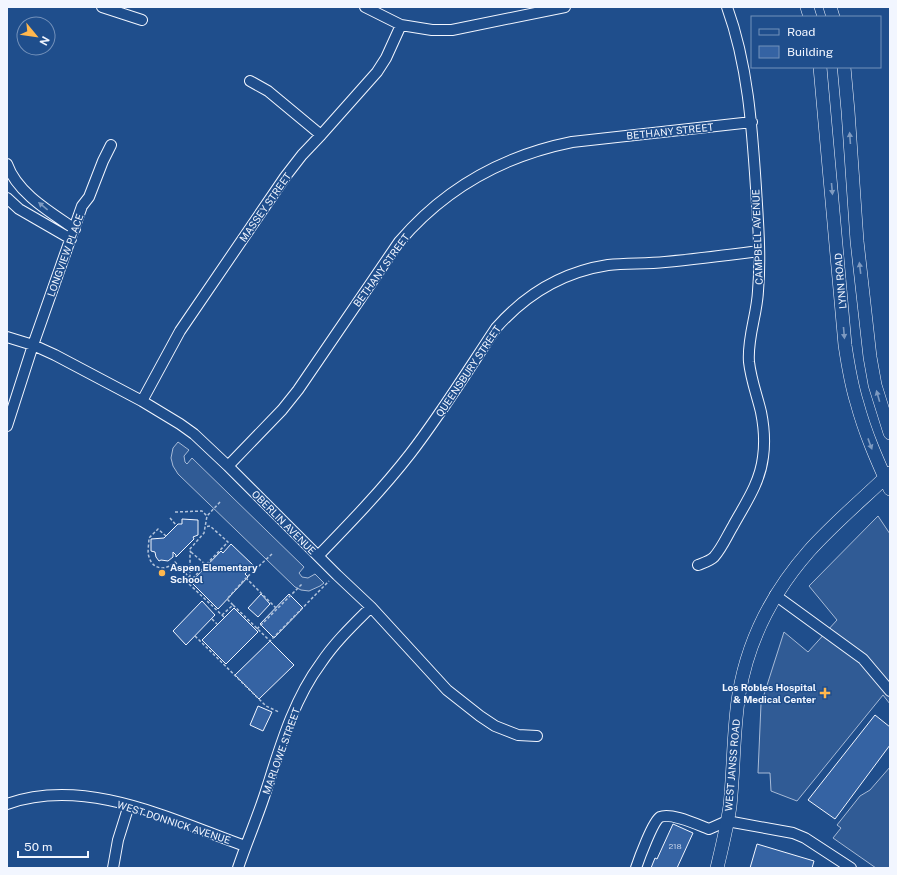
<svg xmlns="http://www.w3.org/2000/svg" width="897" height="875" viewBox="0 0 897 875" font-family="'Public Sans',sans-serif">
	<rect width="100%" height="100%" fill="#1f4e8c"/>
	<path fill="#305b95" stroke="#a8bbd7" d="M178,442L189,450L184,456L185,462L187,464L192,458L304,567L299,573L302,577L308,578L315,574L324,583L320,586L309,591L301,590L295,587L178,474L173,466L171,458L173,448Z
		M878,516L890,534V704L883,695L797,801L771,791L770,773H758L761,704L784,632L808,652L837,620L809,586Z
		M890,767V868H876L833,838L841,828L837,825L860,796L870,790Z"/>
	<path fill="#3563a3" stroke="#f2f6ff" d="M182,519L198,520V535L193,537L194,539L176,557V555L173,552V557L168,561L161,560L159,561L156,557L155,552L151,551V539L164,538L178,524H182Z
		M231,544L253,565L245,574L248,577L218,609L191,582L221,551L223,553Z
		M261,594L270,604L258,617L248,608Z
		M289,594L303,608L274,638L260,624Z
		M202,601L215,615L186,645L173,631Z
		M234,608L258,632L226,664L202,640Z
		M270,641L294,665L259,699L235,675Z
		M258,706L272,712L263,731L250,725Z
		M875,715L890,727V745L835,819L808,800Z
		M673,824L693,833L677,868H651L655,858L657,859Z
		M757,844L814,861L812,868H750Z"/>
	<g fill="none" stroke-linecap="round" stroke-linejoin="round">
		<defs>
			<path id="minor" d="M102,7L142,20
				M365,7L401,25L432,30H452L565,7
				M250,81L268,91L321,135
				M7,164C17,193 50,212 75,229
				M7,198L19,209L71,239
				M7,337L33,345L55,355L142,401L180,424L194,434L228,466L337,575L371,607L447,690L480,716L495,726L518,735L537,736
				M142,401L180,331L285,177L302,155L321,135L377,72L386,58L401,25
				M7,426L33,345L82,206L89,197L103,161L111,145
				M228,466L282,410L298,390L399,242C445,188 502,156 572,142L752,122
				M318,556C350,523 382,490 410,454C441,414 468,370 496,328C526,294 562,272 608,265C627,263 646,264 665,262C697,259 728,255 759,251
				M698,565C703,563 710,561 714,557C722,548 727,536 733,526C745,504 760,483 763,457C765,443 764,427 761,412C757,395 751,380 749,362C747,338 757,315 758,291C761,257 758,222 756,188C752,127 748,65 727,7
				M775,595L863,659L890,691
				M7,804C86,776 172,820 245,846
				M113,868L118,840L129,805
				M238,868C246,844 256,821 264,797C279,751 292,702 321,663C335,642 353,625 371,607
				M636,868C639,859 653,821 660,817C671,812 698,825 709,829L727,821L793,833L805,838L851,868"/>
			<path id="major" d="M807,7L810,17
				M830,7L833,17
				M820,67L845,345C848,365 851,384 857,403C865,433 877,460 890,489
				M844,67L848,111L857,241L870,357L875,385L890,433
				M717,868C722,847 727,827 730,806C734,768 733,731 739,694C748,640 773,592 809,551C834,523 863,499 890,473"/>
		</defs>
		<use href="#minor" stroke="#f2f6ff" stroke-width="12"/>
		<use href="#major" stroke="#f2f6ff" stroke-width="14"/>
		<path stroke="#b3c4dc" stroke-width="1.5" stroke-dasharray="3 2" stroke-linecap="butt" d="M220,502L207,516L204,533L189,550L191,552L190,553V578L188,583L224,617
			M175,512L202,511L207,516
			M170,518L176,525
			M166,536L158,529L149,538C149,544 147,552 149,557C153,570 166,571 175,562L190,578
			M191,552L206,565
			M272,554L246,578L277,609
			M189,582L228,542L210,526L205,527
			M233,605L227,599L246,578
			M222,615L233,605L270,641L329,581
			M212,619L217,624
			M257,629L303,583
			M195,636L266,706L279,712"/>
		<use href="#minor" stroke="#1f4e8c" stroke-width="10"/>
		<use href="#major" stroke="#1f4e8c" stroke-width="13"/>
	</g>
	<defs><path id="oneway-solid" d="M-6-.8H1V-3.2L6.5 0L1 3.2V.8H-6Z"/></defs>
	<g fill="#7e9ac0">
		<use href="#oneway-solid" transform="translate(850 138) rotate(-94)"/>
		<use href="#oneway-solid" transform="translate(832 189) rotate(85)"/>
		<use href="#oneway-solid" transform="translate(43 206) rotate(-141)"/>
		<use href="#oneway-solid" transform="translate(860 268) rotate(-97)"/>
		<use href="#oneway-solid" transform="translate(844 333) rotate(85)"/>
		<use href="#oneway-solid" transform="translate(878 396) rotate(-106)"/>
		<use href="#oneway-solid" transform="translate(870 444) rotate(70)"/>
	</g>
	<g fill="#ffb74d" stroke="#1f4e8c" stroke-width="1.5">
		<circle cx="162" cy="573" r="4"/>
		<path d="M823 687h4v4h4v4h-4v4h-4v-4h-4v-4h4z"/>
	</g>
	<g text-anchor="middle" stroke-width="3" stroke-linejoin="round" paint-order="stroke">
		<g font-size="8" fill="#c3d1e8">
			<text x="675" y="849">218</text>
		</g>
		<g font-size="10" fill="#f2f6ff" stroke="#1f4e8c">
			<text transform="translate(670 131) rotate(-6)" y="4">BETHANY STREET</text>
			<text transform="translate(265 207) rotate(-55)" y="4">MASSEY STREET</text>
			<text transform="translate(757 237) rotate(-92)" y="4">CAMPBELL AVENUE</text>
			<text transform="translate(65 255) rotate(-70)" y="4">LONGVIEW PLACE</text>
			<text transform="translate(381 270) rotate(-54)" y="4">BETHANY STREET</text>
			<text transform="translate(840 281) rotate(-95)" y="4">LYNN ROAD</text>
			<text transform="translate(468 371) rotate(-56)" y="4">QUEENSBURY STREET</text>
			<text transform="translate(284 522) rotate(45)" y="4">OBERLIN AVENUE</text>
			<text transform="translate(281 751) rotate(-70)" y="4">MARLOWE STREET</text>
			<text transform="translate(732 765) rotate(-85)" y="4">WEST JANSS ROAD</text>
			<text transform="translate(174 822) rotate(18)" y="4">WEST DONNICK AVENUE</text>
		</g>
		<g font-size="10" font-weight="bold" fill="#f2f6ff" stroke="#1f4e8c" text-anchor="start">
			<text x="170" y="571">Aspen Elementary<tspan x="170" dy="12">School</tspan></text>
			<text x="816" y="691" text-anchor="end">Los Robles Hospital<tspan x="816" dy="12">&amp; Medical Center</tspan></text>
		</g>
	</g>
	<rect width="897" height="875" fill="none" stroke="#f2f6ff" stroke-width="16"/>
	<rect x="751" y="16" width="130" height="52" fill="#1f4e8c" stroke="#7391ba"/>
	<rect x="759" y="29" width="20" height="6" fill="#1f4e8c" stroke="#7391ba"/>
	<text x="787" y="36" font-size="12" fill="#f2f6ff">Road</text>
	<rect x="759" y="46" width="20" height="12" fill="#3563a3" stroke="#7391ba"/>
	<text x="787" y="56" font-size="12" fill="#f2f6ff">Building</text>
	<g transform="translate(36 36) rotate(119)"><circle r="19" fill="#1f4e8c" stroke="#7391ba"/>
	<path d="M0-3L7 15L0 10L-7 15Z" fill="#ffb74d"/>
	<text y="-6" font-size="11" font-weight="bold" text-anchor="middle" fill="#f2f6ff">N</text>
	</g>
	<path d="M18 851v6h70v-6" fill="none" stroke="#f2f6ff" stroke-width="2"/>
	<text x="24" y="851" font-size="12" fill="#f2f6ff" stroke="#1f4e8c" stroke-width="3" paint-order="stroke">50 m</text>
</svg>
